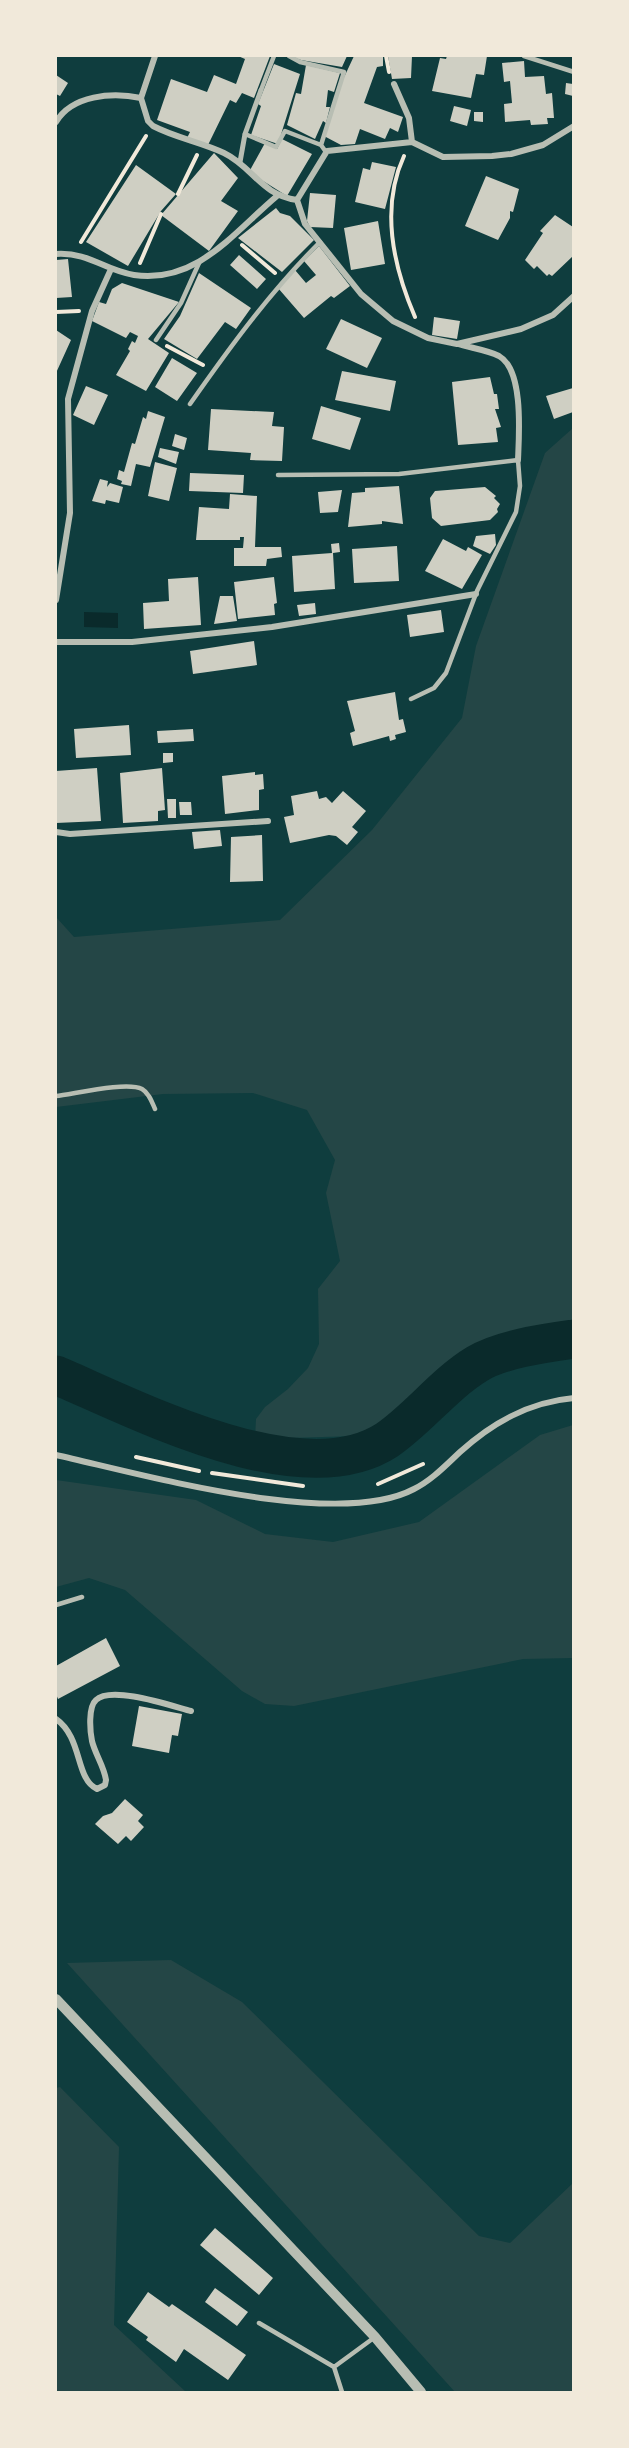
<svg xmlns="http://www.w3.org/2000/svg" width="629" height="2448" viewBox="0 0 629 2448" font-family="Figtree,sans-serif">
	<rect width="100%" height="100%" fill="#0f3d3e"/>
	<path fill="#244646" d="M573,428V1354L494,1364L390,1435L255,1439L256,1419L265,1407L288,1389L308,1368L319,1344L318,1289L340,1261L326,1193L335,1160L307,1110L253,1093L163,1094L56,1107V917L74,937L280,920L372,830L462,718L476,646L545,453Z
		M573,1425V1658L523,1659L294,1706L265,1704L242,1691L125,1590L89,1578L56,1587V1480L196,1500L265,1534L333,1542L419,1522L540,1435Z
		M171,1960L242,2002L479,2236L510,2243L573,2183V2392H455L67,1963Z
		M60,2087L119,2147L114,2325L186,2392H56V2088Z"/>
	<path fill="#0a2a2b" d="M84,612L118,613V628L84,627Z"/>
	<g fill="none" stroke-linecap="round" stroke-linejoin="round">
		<path stroke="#0a2a2b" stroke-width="39" d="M56,1375C138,1410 302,1496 387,1440C419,1418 444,1384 477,1364C501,1349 546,1343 574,1339"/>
	</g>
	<path fill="#cfcfc3" d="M238,56H270L254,98L242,93L236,103L230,100L208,145L187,138L190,132L157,120L171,79L207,92L214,75L236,84L245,59Z
		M290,56H347L342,67L301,60Z
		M354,56H383V66L377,67L364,103L403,117L398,132L390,128L385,139L360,129L355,144L341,145L324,136L340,86Z
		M388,56H412L411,78L392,79Z
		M447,56H487L484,75L476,74L471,98L432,91L440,58L446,59Z
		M524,61L525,77L544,76L546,94L552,93L554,118H547L548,124L531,125L530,120L505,122L504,104L512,103L510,81L504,82L502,63Z
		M274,64L300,74L278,144L251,135L261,106L258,104Z
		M306,65L340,73L334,92L328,90L326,107H330L326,123L323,121L315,139L287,125L296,93L301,94Z
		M56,75L68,83L60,96L56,94Z
		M566,83L573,84V96L565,94Z
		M454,106L471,110L467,126L450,121Z
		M474,112H483V122L474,121Z
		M282,139L312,154L287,196L249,172L265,143L277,149Z
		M214,153L238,178L221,201L238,211L209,251L161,215Z
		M372,162L396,167L385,209L355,202L363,168L370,170Z
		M136,165L176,194L161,211L128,266L86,242Z
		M486,176L519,189L513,212L510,211V218L498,240L465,226Z
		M310,193L336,195L333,228L310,227L307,221Z
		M276,208L280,213L290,216L314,240L282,272L238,238Z
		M555,215L573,227V256L552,276L549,274L547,276L537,266L534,269L525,260L543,233L540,231Z
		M378,221L385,264L351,270L344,228Z
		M319,246L350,286L334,298L331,296L304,318L278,288L295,270L306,283L316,275L304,261Z
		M239,255L266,279L257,289L230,265Z
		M68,259L72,297L56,298V260Z
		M199,273L251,308L236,329L225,322L197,359L164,339L180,316Z
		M122,283L179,302L148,339L169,353L146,391L116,375L130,351L128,349L132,341L135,343L138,336L130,332L126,338L92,321L99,302L106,304L112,289Z
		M434,317L460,321L457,339L432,335Z
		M341,319L382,338L367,368L326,349Z
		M56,330L71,340L56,373Z
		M172,358L197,373L177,401L155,387Z
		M342,371L396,381L390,411L335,400Z
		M490,377L494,394H497L499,409H495L501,427L496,428L498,442L458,445L452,382Z
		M86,386L108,395L94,425L73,415Z
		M573,388V412L554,419L546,396Z
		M321,406L361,418L350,450L312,439Z
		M211,409L274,412L272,426L284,427L282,461L250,460L251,453L208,450Z
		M148,411L165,417L150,467L136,464L131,486L121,484L122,481L117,479L119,470L124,472L132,443L135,444L143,417L146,419Z
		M175,434L187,438L184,450L172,446Z
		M160,448L179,452L176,464L158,457Z
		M155,462L177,468L169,501L148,496Z
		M190,473L244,475L243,493L189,491Z
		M100,479L108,481L107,487L110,483L123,487L119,503L106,500L105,504L92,501Z
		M399,486L403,524L382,521V524L348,527L352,493L365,492V488Z
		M485,487L496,496L494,498L500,504L497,509L498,512L490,520L441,526L432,518L430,498L435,491Z
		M342,490L338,512L320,513L318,492Z
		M230,494L257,496L255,547H281L282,557L267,559L266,566H234V548H243L244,537H240V540H196L199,507L229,509Z
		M495,534L496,545L490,554L473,546L476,536Z
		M443,539L466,551L468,547L482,555L462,589L425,571Z
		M339,543L340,552L333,553L335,589L294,592L292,556L332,553L331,544Z
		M397,546L399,581L354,583L352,549Z
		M198,577L201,625L144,629L143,603L169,601L168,579Z
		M274,577L277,603L274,604L275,615L238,619L234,582Z
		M220,596H233L237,621L214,624Z
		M315,603L316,614L299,616L297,605Z
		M441,610L444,632L410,637L407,615Z
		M254,641L257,665L193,674L190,651Z
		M395,692L399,720L403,719L406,732L395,735L396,739L390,741L389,736L353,746L350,733L355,731L347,701Z
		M129,725L131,755L76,758L74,729Z
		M193,729L194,741L158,743L157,731Z
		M163,753H173V762L163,763Z
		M97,768L101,821L56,823V771Z
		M162,768L165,810L158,811V821L123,823L120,773Z
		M255,772V775L263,774L264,789L259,790V810L225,814L222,776Z
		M317,791L319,799L326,797L332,803L343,791L366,811L352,827L358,832L347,845L336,836L329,835L290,843L284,817L294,815L291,796Z
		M167,799H176V818H168Z
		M179,802H191L192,815H180Z
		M220,830L222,846L194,849L192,832Z
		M262,835L263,881L230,882L231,837Z
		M106,1638L120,1666L58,1699L56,1694V1666Z
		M139,1706L182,1714L178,1736L172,1735L169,1753L132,1746Z
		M125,1799L143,1815L138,1821L144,1827L131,1841L126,1836L118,1844L95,1824L103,1816L112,1813Z
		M215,2228L273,2278L259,2295L200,2245Z
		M215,2288L248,2312L237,2326L205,2302Z
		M148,2292L169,2307L172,2304L246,2355L228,2380L184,2349L176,2362L146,2340L148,2337L127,2322Z"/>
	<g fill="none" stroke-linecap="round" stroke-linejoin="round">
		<path stroke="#f1e9da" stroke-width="4" d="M386,56L389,72
			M404,156C380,208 393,266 415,317
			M178,194L197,155
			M81,242L146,136
			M242,245L275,273
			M140,263L161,214
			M56,312L79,311
			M167,346L203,365
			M136,1457L199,1471
			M212,1473L303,1486
			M378,1484L423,1464"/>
		<path stroke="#b8beb3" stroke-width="4.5" d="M289,56L300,62L344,72L321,145L326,152
			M524,56L574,72
			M261,90L274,56
			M245,134L276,147L285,131L321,145
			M156,340L181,303L199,263
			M190,404C230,347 270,292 320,242
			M278,475L399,474L518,460L520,486L516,512L477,591L446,673L434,688L411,699
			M56,1096C74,1094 127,1081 142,1089C149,1093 152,1102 155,1109
			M56,1605L82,1597
			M259,2323L334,2367L375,2337
			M334,2367L342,2392"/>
		<path stroke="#b8beb3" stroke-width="5" d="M240,162L245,134L261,90"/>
		<path stroke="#b8beb3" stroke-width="6" d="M394,84L409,118L412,142
			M141,98L148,121L153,126C176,138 201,142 224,153C253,167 261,195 297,200
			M141,98L155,56
			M56,122C72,95 112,92 141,98
			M297,200L305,224L361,294L393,321L428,338L457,344L521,329L553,315L574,296
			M297,200L327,151L412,142L443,157L492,156L511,154L543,145L574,126
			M56,254C90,252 103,270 134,275C197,284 234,232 277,196
			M458,344C471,348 487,350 499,356C524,370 519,435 518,460
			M56,600L70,513L68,399L92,311L111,269
			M56,642H132L272,627L476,594
			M56,832L70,834L268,821
			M56,1455C142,1474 337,1530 414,1489C432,1480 446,1465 460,1452C493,1422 529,1402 574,1398
			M56,1719C83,1738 75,1779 97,1789L105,1785L106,1780C104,1766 95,1754 92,1741C90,1731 88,1707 96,1700C111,1685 172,1706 191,1711"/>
		<path stroke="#b8beb3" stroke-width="10" d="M56,1999L375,2337L421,2392"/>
	</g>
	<rect width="629" height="2448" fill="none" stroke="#f1e9da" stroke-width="114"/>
</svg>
